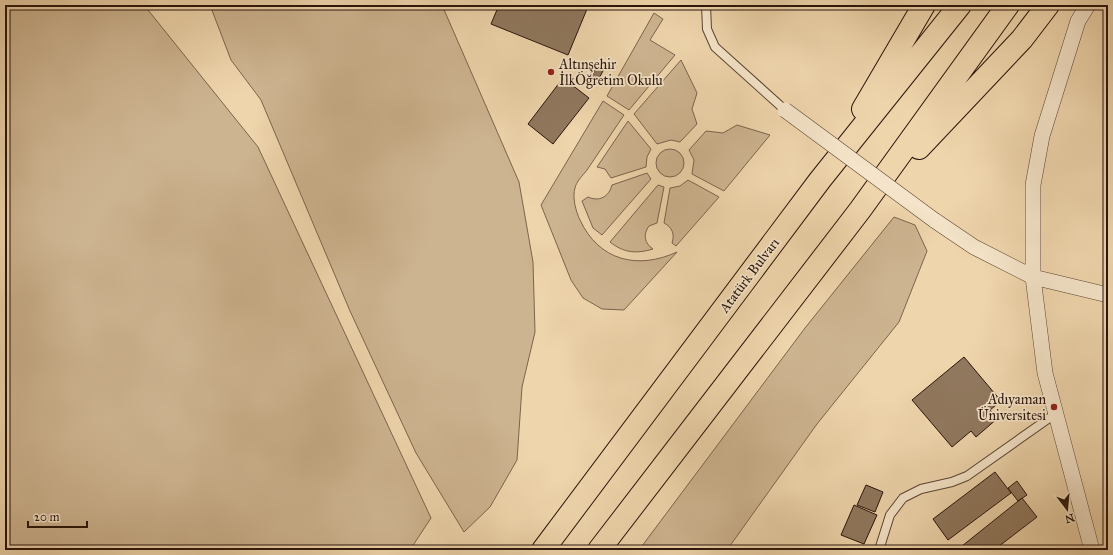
<svg xmlns="http://www.w3.org/2000/svg" width="1113" height="555" viewBox="0 0 1113 555" font-family="'IM FELL Great Primer',serif">
	<rect width="100%" height="100%" fill="#efd5ac"/>
	<filter id="stains"><feTurbulence type="fractalNoise" baseFrequency=".005" numOctaves="4"/><feColorMatrix values="0 0 0 0 .2 0 0 0 0 .09 0 0 0 0 .02 0 0 0 .5 -.17"/></filter>
	<radialGradient id="worn" r=".72"><stop offset=".6" stop-color="#630" stop-opacity="0"/><stop offset="1" stop-color="#630" stop-opacity=".3"/></radialGradient>
	<path fill="#cdb490" stroke="#7b644d" d="M5,5H144L258,147L431,518L410,550H5Z
		M210,5H442L519,182L533,262L535,332L522,387L517,460L490,507L464,532L416,453L350,311L261,100L231,60Z
		M654,13L663,19L650,40L675,55L629,110L607,96Z
		M681,60L697,93L692,109L697,124L680,142L671,140L657,144L634,114Z
		M603,101L624,115C612,133 599,152 587,170C583,175 576,182 575,188C572,197 576,212 580,220C599,261 638,270 677,252L624,310L602,309L583,298L571,280L541,205Z
		M628,121L651,149L647,157L646,167L611,178L605,169L597,167Z
		M737,125L770,135L724,191L692,174L694,160L689,150L706,131L723,133Z
		M656 163a14 14 0 1 1 28 0a14 14 0 1 1-28 0Z
		M647,173L651,179L602,235L593,228L582,201L588,197C599,202 609,197 612,185Z
		M688,180L719,197L676,246L672,243C675,234 672,227 664,223L670,188L680,186Z
		M658,185L664,187L657,223L649,226C643,234 644,243 653,249C636,254 624,253 610,242Z
		M894,217L915,225L927,251L899,322L817,424L727,550H639L805,328Z"/>
	<path fill="#90785e" stroke="#29140a" d="M499,5H578L587,9L568,55L491,24Z
		M598,65L604,69L596,84L589,81Z
		M563,78L589,98L553,144L528,124Z
		M964,357L1001,401L990,410L998,418L976,437L971,431L952,447L912,400Z
		M995,472L1011,493L948,540L933,519Z
		M1017,481L1027,495L1018,501L1008,488Z
		M866,485L883,492L875,512L857,505Z
		M1022,498L1037,517L994,550H957Z
		M854,505L877,515L864,544L841,535Z"/>
	<g fill="none" stroke-linecap="round" stroke-linejoin="round">
		<defs>
			<path id="lane" d="M706,5L707,29L715,47L785,110
				M879,550L890,515L903,498L921,489L952,482L967,476L1055,414"/>
			<path id="street" d="M1088,5L1078,21L1042,136L1033,185V277L1045,373L1092,550
				M934,220L974,247L1033,277L1108,295"/>
			<path id="highway" d="M863,109L924,5
				M919,148L1022,39L1048,5
				M543,550L820,180L960,5
				M599,550L860,210L1008,5"/>
		</defs>
		<use href="#lane" stroke="#5a4432" stroke-width="10"/>
		<use href="#street" stroke="#5a4432" stroke-width="16"/>
		<use href="#highway" stroke="#29140a" stroke-width="24"/>
		<use href="#lane" stroke="#f5e4c9" stroke-width="8"/>
		<use href="#street" stroke="#f5e4c9" stroke-width="15"/>
		<use href="#highway" stroke="#efd5ac" stroke-width="22"/>
		<defs>
			<path id="street-bridge" d="M785,110L934,220"/>
		</defs>
		<use href="#street-bridge" stroke="#5a4432" stroke-width="16" stroke-linecap="butt"/>
		<use href="#street-bridge" stroke="#f5e4c9" stroke-width="15"/>
	</g>
	<g fill="#8f2418" stroke="#f5e4c9" stroke-width="1.5">
		<circle cx="551" cy="72" r="4"/>
		<circle cx="1054" cy="407" r="4"/>
	</g>
	<g text-anchor="middle" stroke-width="3.5" stroke-linejoin="round" paint-order="stroke">
		<g font-size="14" fill="#29140a" stroke="#f5e4c9" text-anchor="start">
			<text x="559" y="69">Altınşehir<tspan x="559" dy="16">İlkÖğretim Okulu</tspan></text>
			<text x="1046" y="404" text-anchor="end">Adıyaman<tspan x="1046" dy="16">Üniversitesi</tspan></text>
		</g>
		<g font-size="14" fill="#29140a" stroke="#f5e4c9">
			<text transform="translate(749 275) rotate(-53)" y="5">Atatürk Bulvarı</text>
		</g>
	</g>
	<rect width="1113" height="555" fill="none" stroke="#efd5ac" stroke-width="20"/>
	<rect x="6" y="6" width="1101" height="543" fill="none" stroke="#29140a" stroke-width="2"/>
	<rect x="10" y="10" width="1093" height="535" fill="none" stroke="#29140a"/>
	<g transform="translate(1067 509) rotate(164)" stroke="#f5e4c9" stroke-width="3" paint-order="stroke">
	<path d="M0-3L7 15L0 10L-7 15Z" fill="#29140a"/>
	<text y="-6" font-size="11" font-weight="bold" text-anchor="middle" fill="#29140a">N</text>
	</g>
	<path d="M28 521v6h59v-6" fill="none" stroke="#29140a" stroke-width="2"/>
	<text x="34" y="521" font-size="12" fill="#29140a" stroke="#f5e4c9" stroke-width="3" paint-order="stroke">20 m</text>
	<rect width="100%" height="100%" filter="url(#stains)"/>
	<rect width="100%" height="100%" fill="url(#worn)"/>
</svg>
